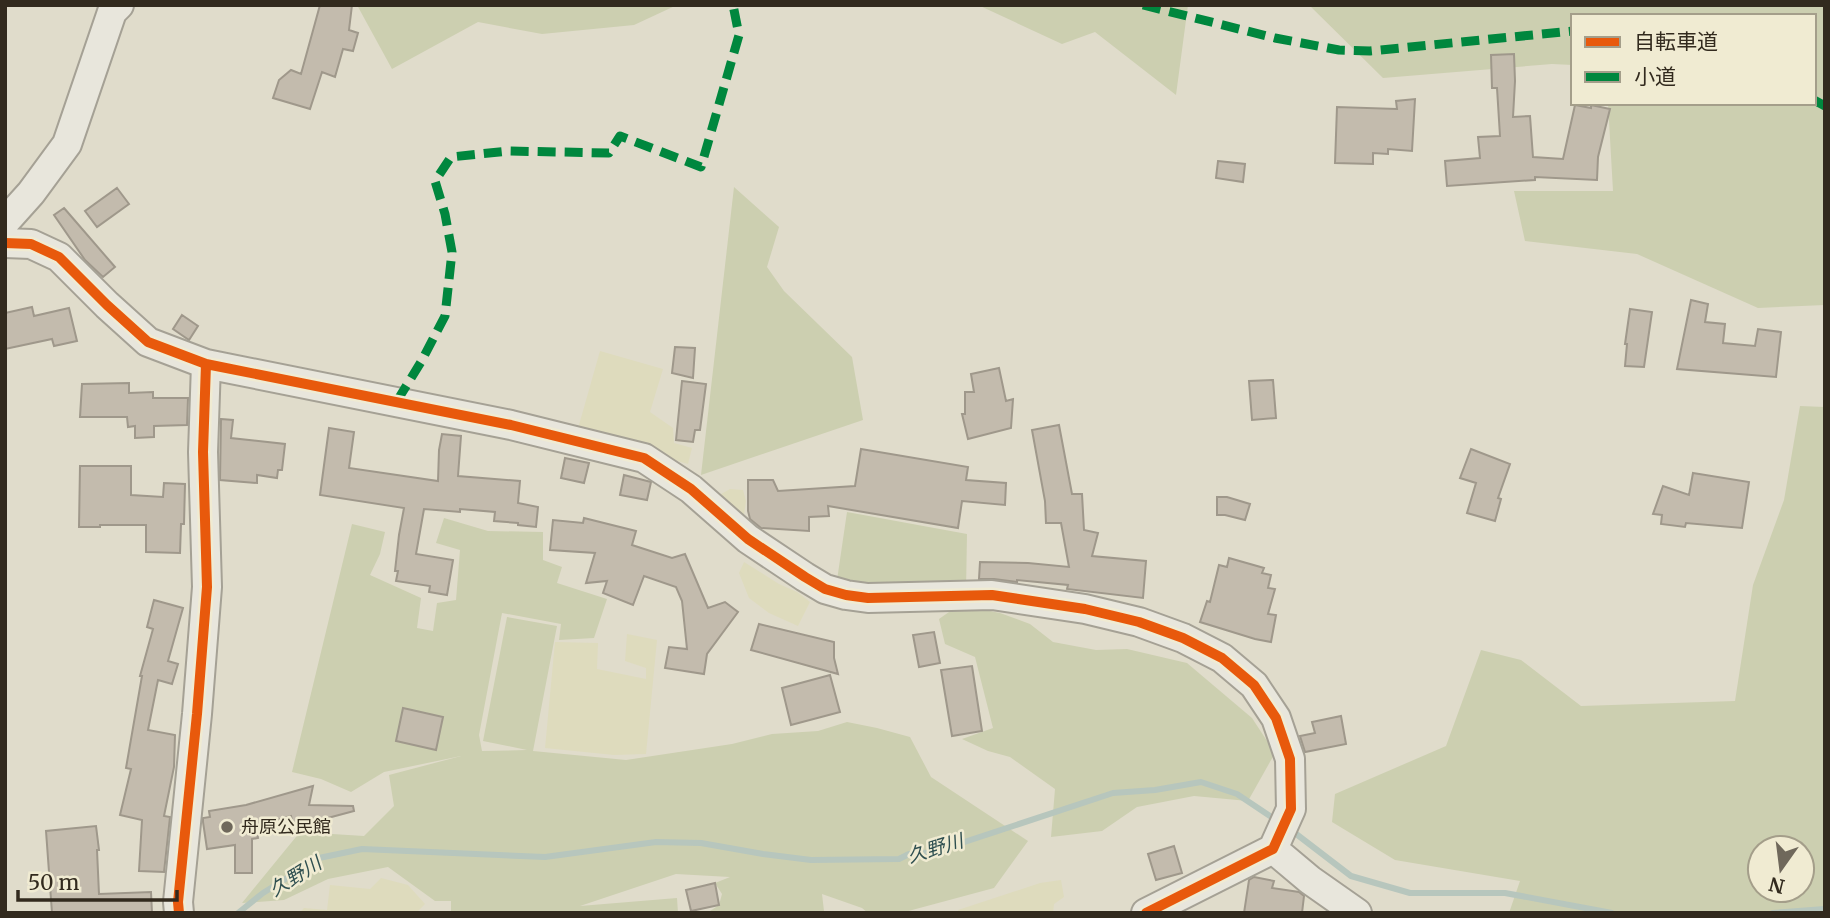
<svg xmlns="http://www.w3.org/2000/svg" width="1830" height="918" viewBox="0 0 1830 918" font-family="Merriweather,'Noto Sans JP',serif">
	<rect width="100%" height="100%" fill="#e0dccb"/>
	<path fill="#dedbbd" d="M600,351L663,369L650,412L673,428L674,443L692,448L688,464L577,432Z
		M730,489L743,490L746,501L744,515L726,512L716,497Z
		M744,562L779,584L797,592L810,602L798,626L769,613L749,598L739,573Z
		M627,634L657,640L646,754L614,755L545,748L555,642L598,643L597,669L646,679V668L625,661Z
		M381,878L408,885L425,904L416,913H299L304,908L327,910L330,885L370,889Z
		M1061,880L1064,897L1054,904L1053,913H959L958,910L1040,883Z"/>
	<path fill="#cccfb0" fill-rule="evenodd" d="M357,5H677L634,25L542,34L478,22L392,69Z
		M978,5H1188L1176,95L1095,32L1062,44Z
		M1309,5H1825V305L1758,308L1637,254L1525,241L1514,191H1613L1608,103H1814V16H1573V65L1552,64L1383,78Z
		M734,187L779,227L767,267L784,291L852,357L863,420L701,475Z
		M1800,406L1825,407V913H1509L1520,881L1395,860L1332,822L1335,794L1446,746L1481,650L1521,660L1581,706L1735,701L1753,585L1784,500ZM1760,848H1802V890H1760Z
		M847,512L967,534L966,591L836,587Z
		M444,518L488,531L543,532V560L562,567L557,583L607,599L594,638L559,640L561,624L502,613L479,735L482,751L527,750L483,741L507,617L557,626L533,751L626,760L732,744L772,734L818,731L847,722L877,728L910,737L931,777L1028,841L994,888L901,913H868L862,908L822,894L824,911L822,913H707L719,905L722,894L715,883L730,877L676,874L580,906L677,898L678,913H451V901H435L388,867L328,879L284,900L242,903L300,832L364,836L394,806L389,775L461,756L384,772L351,792L321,779L292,772L352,524L385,532L380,554L370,575L421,598L417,628L433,631L437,603L456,600L460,550L436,543Z
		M959,605L1000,613L1030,624L1053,642L1096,650L1127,649L1187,663L1252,718L1275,753L1248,801L1194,796L1137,807L1102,831L1051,837L1055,789L1010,757L988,751L962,739L993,728L975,657L945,644L939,619Z"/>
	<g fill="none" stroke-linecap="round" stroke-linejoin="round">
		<path stroke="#b7c6bd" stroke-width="6" d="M1291,830L1351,876L1410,893H1505L1612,913
			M238,913L263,893L319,858L362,849L545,857L656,842L701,843L763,854L811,860L899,859L909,854L934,852L1113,793L1155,790L1201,782L1237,794L1276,820
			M1773,913L1825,909"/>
	</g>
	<path fill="#c3bbad" stroke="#9f988b" stroke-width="2" d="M320,5H352L349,30L358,33L353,51L343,49L335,77L322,72L310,109L273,98L279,80L291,70L301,74Z
		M1514,54L1515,81L1513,117L1530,116L1533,157L1563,159L1575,105L1591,108V105L1610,109L1598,157L1597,180L1535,177V180L1447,186L1445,161L1480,158L1478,137L1500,136L1497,88H1492L1491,55Z
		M1415,99L1412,151L1388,149V154L1373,153V164L1335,163L1337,107L1397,109L1396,101Z
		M1218,161L1245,164L1243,182L1216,178Z
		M117,188L129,204L97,227L85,211Z
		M64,208L115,267L103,277L85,260L54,215Z
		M1691,300L1708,304L1705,322L1725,324L1723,343L1755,346L1758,329L1781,332L1776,377L1677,369Z
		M32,307L34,316L69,308L77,341L54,346L52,339L5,349V313Z
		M1630,309L1652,312L1644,367L1625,366L1627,344H1625Z
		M182,315L198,326L189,340L173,329Z
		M675,347L695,348L693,378L672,373Z
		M999,368L1006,401L1013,399L1011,428L968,439L962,414H965V392H974L971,374Z
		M1273,380L1276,418L1252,420L1249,381Z
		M682,381L706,384L700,430H695L693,442L676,440Z
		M129,383V393L153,392V398H188L187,425L154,426V437L135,438V426L128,427L127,417H80L82,384Z
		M221,419L233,420L231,438L285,444L282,470H278L277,478L257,475V483L220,480Z
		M1059,425L1072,494H1082L1084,530L1098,533L1092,556L1146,561L1143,598L1067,589L1068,585L1017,580V582L994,579H979L980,562L1028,563L1069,567L1061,523H1046L1045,501L1032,430Z
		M329,428L354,432L349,468L438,481L439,450L442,434L461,436L458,476L520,481L518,503L538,507L536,527L518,525V523L494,521L495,512L460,509V512L424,509L416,554L453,560L447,595L429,592L430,586L396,581L398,571H395L399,535L404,508L320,495Z
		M861,449L968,467L966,480L1006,483L1005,505L962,501L958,528L828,506L829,516L809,517V531L761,528L750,519L748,511V480H773L778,491L855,486Z
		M1471,449L1510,464L1498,498L1501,499L1495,521L1467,513L1476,483L1460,478Z
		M565,458L589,463L584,483L561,478Z
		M80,466H131V495L163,497L164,483L185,484L184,524H181L180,553L146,552V525H100V527H79Z
		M1693,473L1749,482L1742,528L1686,523L1685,527L1661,524L1662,515L1653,514L1663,486L1689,495Z
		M624,475L651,482L647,500L620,495Z
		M1217,497H1227L1250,504L1245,520L1225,515H1217Z
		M584,518L636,531L632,545L672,558L685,554L708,608L725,602L738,612L707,654L704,674L665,668L669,647L687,649L682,601L676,587L644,576L633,605L603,593L607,581L586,583L595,553L550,550L553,520L583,523Z
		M1229,558L1264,568L1262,573L1271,575L1268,588L1275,589L1268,614L1276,615L1271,642L1255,639L1200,622L1207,601L1210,602L1219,565L1227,567Z
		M154,600L183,608L168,661L178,664L172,684L158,680L148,730L175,735L174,767L164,816L170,817L164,872L139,871L142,820L120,815L131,769L126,768L142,676H140L153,629L147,627Z
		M759,624L834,642V658L838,674L751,650Z
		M934,632L940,663L919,667L913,635Z
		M972,666L982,731L952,736L941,670Z
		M830,675L840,712L791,725L782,688Z
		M403,708L443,717L436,750L396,741Z
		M1341,716L1346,744L1305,752L1300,736L1315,733L1312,722Z
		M313,786L309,805L353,806L354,811L294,827L291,816L256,826L258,838L252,839V873H235V845L207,849L203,822V818L210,817L209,811L246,805Z
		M96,826L99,850H97L99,894L151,892L152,913H52L46,831Z
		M1174,846L1182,873L1156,880L1148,854Z
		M1254,877L1274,881L1272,888L1299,892L1304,896L1302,913H1244L1249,880Z
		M715,883L719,905L691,911L686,890Z"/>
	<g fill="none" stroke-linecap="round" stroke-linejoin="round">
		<defs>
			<path id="minor" d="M5,222L31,193L67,144L112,12L119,5
				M5,243L31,244L59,257L107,305L148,342L206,364L511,425L644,458L691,489L748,539L805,577L825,589L846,595L868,598L992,595L1085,609L1139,622L1183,638L1222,658L1254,685L1276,718L1290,759L1291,809L1273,849L1146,913
				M1273,849L1310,880L1357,913
				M179,913L178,902L197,714L207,587L203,452L206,364"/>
		</defs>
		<use href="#minor" stroke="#a5a195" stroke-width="32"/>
		<use href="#minor" stroke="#e8e6dc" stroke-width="28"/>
		<path stroke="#00873e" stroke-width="9" stroke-dasharray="18 9" stroke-linecap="butt" d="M1143,5L1275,38L1339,50L1370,51L1573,31
			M1814,100L1825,106
			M397,401L421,362L445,316L452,252L445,214L435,181L451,157L508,151L609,153L620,136L701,167L739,35L733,5"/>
		<defs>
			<path id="cycleway" d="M5,243L31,244L59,257L107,305L148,342L206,364L511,425L644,458L691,489L748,539L805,577L825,589L846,595L868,598L992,595L1085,609L1139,622L1183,638L1222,658L1254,685L1276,718L1290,759L1291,809L1273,849L1146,913
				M179,913L178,902L197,714L207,587L203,452L206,364"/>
		</defs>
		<use href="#cycleway" stroke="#f0ebd2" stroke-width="15"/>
		<use href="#cycleway" stroke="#e8590c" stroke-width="10"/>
	</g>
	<circle fill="#6f685b" stroke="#f0ebd2" stroke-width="2.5" cx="227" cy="827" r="7"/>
	<g text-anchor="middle" stroke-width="5" stroke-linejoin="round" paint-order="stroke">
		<g font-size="18" fill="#322a1e" stroke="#f0ebd2" text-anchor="start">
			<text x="241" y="833">舟原公民館</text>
		</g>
		<g font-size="19" font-style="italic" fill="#2f4f50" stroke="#f0ebd2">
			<text transform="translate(935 848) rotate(-17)" y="7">久野川</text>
			<text transform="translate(295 876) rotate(-32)" y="7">久野川</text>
		</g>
	</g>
	<rect width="1830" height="918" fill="none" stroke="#322a1e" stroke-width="14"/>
	<rect x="1571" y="14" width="245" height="91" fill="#f0ebd2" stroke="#a49e8a" stroke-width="2"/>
	<rect x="1585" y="37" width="35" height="10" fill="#e8590c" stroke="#a49e8a" stroke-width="2"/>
	<text x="1634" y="49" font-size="21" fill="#322a1e">自転車道</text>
	<rect x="1585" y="72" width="35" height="10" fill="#00873e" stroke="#a49e8a" stroke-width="2"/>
	<text x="1634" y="84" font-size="21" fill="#322a1e">小道</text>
	<g transform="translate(1781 869) rotate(194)"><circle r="33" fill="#f0ebd2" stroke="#a49e8a" stroke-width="2"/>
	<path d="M0-5L12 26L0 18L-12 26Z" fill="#6f685b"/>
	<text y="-10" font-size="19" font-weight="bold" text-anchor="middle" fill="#322a1e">N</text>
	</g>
	<path d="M18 890v10h159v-10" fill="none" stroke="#322a1e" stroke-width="3.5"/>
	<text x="28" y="890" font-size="21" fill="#322a1e" stroke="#f0ebd2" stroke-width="5" paint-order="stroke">50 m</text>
</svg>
